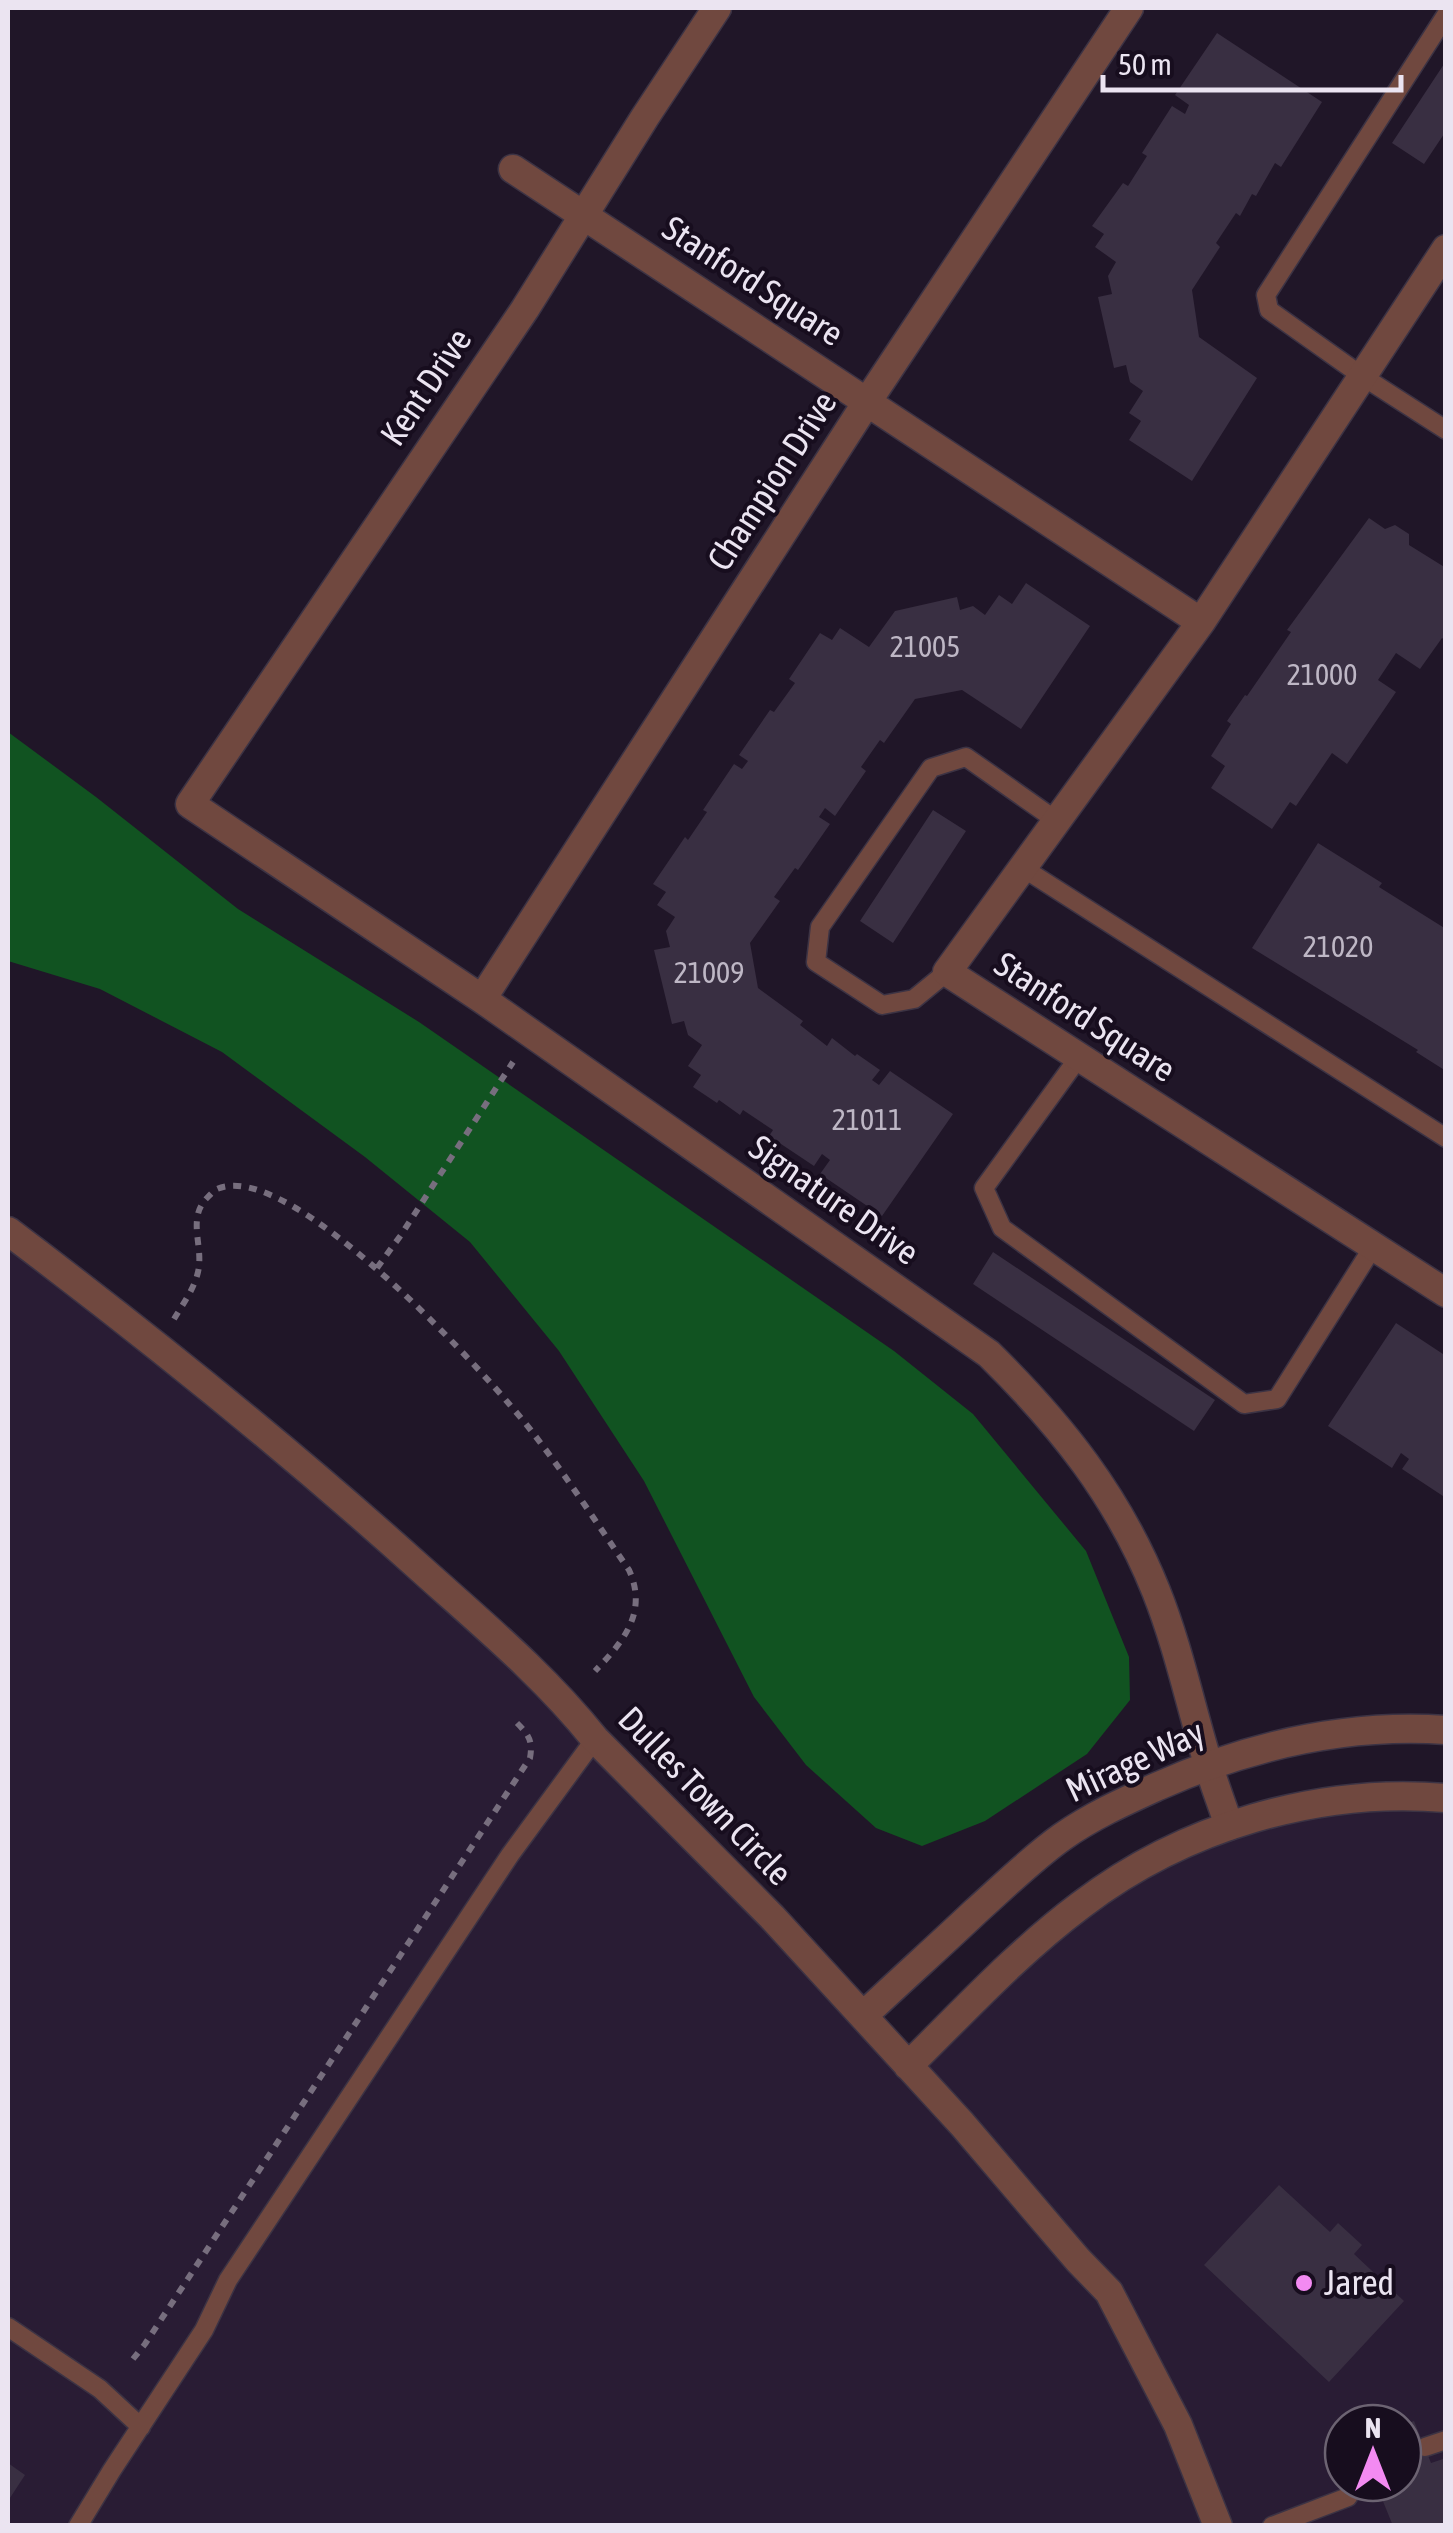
<svg xmlns="http://www.w3.org/2000/svg" width="1453" height="2533" viewBox="0 0 1453 2533" font-family="'Asap Condensed',sans-serif">
	<rect width="100%" height="100%" fill="#201628"/>
	<path fill="#291c34" fill-rule="evenodd" d="M8,1231L342,1498L908,2066L1040,1938L1230,1826L1445,1798V2525H8ZM1343,2423H1403V2483H1343Z"/>
	<path fill="#115321" d="M8,732L96,797L238,909L419,1022L894,1351L973,1414L1086,1551L1129,1657L1130,1700L1087,1754L985,1821L922,1846L876,1828L806,1765L754,1697L644,1481L559,1351L470,1242L365,1157L222,1052L100,989L8,961Z"/>
	<path fill="#392f42" d="M1217,33L1322,102L1281,167L1275,163L1256,196L1252,194L1240,216L1236,213L1216,243L1220,247L1192,290L1199,337L1257,378L1192,481L1129,440L1141,421L1129,413L1143,391L1130,382L1126,365L1114,368L1098,297L1112,294L1108,276L1116,262L1095,247L1104,234L1092,226L1123,183L1128,186L1147,156L1142,153L1172,106L1185,114L1189,105L1175,95Z
		M1446,61V131L1424,164L1392,143Z
		M1369,518L1385,529L1395,525L1409,534V545L1446,568V641L1442,638L1420,669L1396,653L1378,680L1396,692L1347,764L1332,753L1296,806L1290,802L1272,829L1211,788L1225,766L1211,756L1231,724L1227,721L1245,695L1247,696L1291,632L1287,630Z
		M1026,583L1090,626L1021,729L962,690L915,699L884,743L880,740L861,767L866,771L835,816L825,808L819,817L830,824L798,870L795,868L774,897L780,901L750,943L758,988L803,1021L800,1025L827,1046L832,1038L855,1056L857,1054L880,1070L872,1080L879,1085L890,1071L953,1114L882,1216L820,1174L830,1160L822,1154L814,1166L769,1136L773,1130L743,1110L740,1115L719,1100L717,1103L693,1087L701,1075L688,1066L702,1045L688,1035L684,1021L672,1024L654,950L670,947L666,931L675,917L657,905L666,892L653,884L685,837L688,840L707,812L703,810L734,764L742,769L748,761L739,755L770,710L774,712L795,683L789,679L820,633L832,640L840,628L869,647L895,611L957,597L960,610L973,606L985,615L999,595L1012,604Z
		M933,810L966,831L893,943L860,921Z
		M1318,843L1382,883L1379,887L1446,929V1071L1416,1052L1418,1050L1252,948Z
		M993,1252L1215,1400L1194,1431L973,1284Z
		M1396,1323L1446,1356V1498L1402,1469L1409,1459L1401,1453L1392,1468L1328,1426Z
		M1279,2185L1330,2232L1338,2223L1362,2245L1354,2254L1404,2301L1329,2382L1204,2265Z
		M1414,2421L1431,2463L1446,2458V2526H1393L1376,2484L1403,2483V2425Z
		M8,2463L25,2475L8,2501Z"/>
	<g fill="none" stroke-linecap="round" stroke-linejoin="round">
		<defs>
			<path id="service" d="M1446,15L1266,295L1269,310L1362,376L1446,430
				M1023,868L1446,1138
				M947,972L914,999L882,1005L816,962L820,927L931,768L966,757L1057,821
				M1079,1057L984,1188L1002,1228L1244,1404L1277,1399L1373,1247
				M8,2327L100,2389L141,2427
				M1425,2447L1446,2440
				M78,2526L112,2470L204,2330L228,2280L510,1855L595,1739
				M1272,2526L1348,2497L1355,2483"/>
			<path id="minor" d="M717,8L645,117L525,309L190,804L482,999L989,1354C1061,1425 1118,1496 1156,1591C1178,1646 1190,1704 1207,1760C1213,1782 1222,1804 1229,1826
				M513,169L1201,622
				M1446,249L1201,622L947,972L1446,1293
				M482,999L867,402L1129,8"/>
			<path id="tertiary" d="M8,1231C150,1338 288,1449 421,1569C481,1623 544,1675 595,1739L772,1917L962,2124L1078,2260L1109,2292L1178,2425L1218,2526
				M863,2016C900,1981 938,1947 975,1912C1003,1887 1031,1859 1062,1837C1092,1816 1123,1802 1156,1787C1248,1746 1344,1723 1446,1730
				M908,2066C964,2011 1018,1952 1081,1905C1183,1827 1318,1787 1446,1798"/>
		</defs>
		<use href="#service" stroke="#3c3344" stroke-width="21"/>
		<use href="#minor" stroke="#3c3344" stroke-width="31"/>
		<use href="#tertiary" stroke="#3c3344" stroke-width="31"/>
		<path stroke="#776e7e" stroke-width="6" stroke-dasharray="8 8" stroke-linecap="butt" d="M377,1268L401,1235L513,1062
			M174,1319C183,1304 194,1289 198,1272C204,1247 187,1220 206,1199C209,1196 214,1190 217,1189C290,1156 491,1378 533,1433C567,1477 598,1525 629,1570C648,1612 624,1641 595,1671
			M133,2359L145,2344L530,1758C533,1741 529,1735 517,1723"/>
		<use href="#service" stroke="#70483f" stroke-width="18"/>
		<use href="#minor" stroke="#70483f" stroke-width="28"/>
		<use href="#tertiary" stroke="#70483f" stroke-width="28"/>
	</g>
	<circle fill="#f38af2" stroke="#170d1e" stroke-width="4" cx="1304" cy="2283" r="10"/>
	<g text-anchor="middle" stroke-width="8" stroke-linejoin="round" paint-order="stroke">
		<g font-size="30" fill="#beb7c5">
			<text x="925" y="657">21005</text>
			<text x="1322" y="685">21000</text>
			<text x="1338" y="957">21020</text>
			<text x="709" y="983">21009</text>
			<text x="867" y="1130">21011</text>
		</g>
		<g font-size="35" fill="#ebe4f1" stroke="#170d1e">
			<text transform="translate(753 281) rotate(33)" y="12">Stanford Square</text>
			<text transform="translate(426 387) rotate(-56)" y="12">Kent Drive</text>
			<text transform="translate(772 481) rotate(-57)" y="12">Champion Drive</text>
			<text transform="translate(1085 1017) rotate(33)" y="12">Stanford Square</text>
			<text transform="translate(834 1200) rotate(35)" y="12">Signature Drive</text>
			<text transform="translate(1135 1761) rotate(-25)" y="12">Mirage Way</text>
			<text transform="translate(705 1796) rotate(46)" y="12">Dulles Town Circle</text>
		</g>
		<g font-size="35" fill="#ebe4f1" stroke="#170d1e" text-anchor="start">
			<text x="1324" y="2295">Jared</text>
		</g>
	</g>
	<rect width="1453" height="2533" fill="none" stroke="#ebe4f1" stroke-width="20"/>
	<g transform="translate(1373 2453)"><circle r="48" fill="#170d1e" stroke="#6c6372" stroke-width="2.5"/>
	<path d="M0-8L18 38L0 25L-18 38Z" fill="#f38af2"/>
	<text y="-15" font-size="28" font-weight="bold" text-anchor="middle" fill="#ebe4f1">N</text>
	</g>
	<path d="M1103 75v15h298v-15" fill="none" stroke="#ebe4f1" stroke-width="5"/>
	<text x="1118" y="75" font-size="30" fill="#ebe4f1" stroke="#170d1e" stroke-width="8" paint-order="stroke">50 m</text>
</svg>
